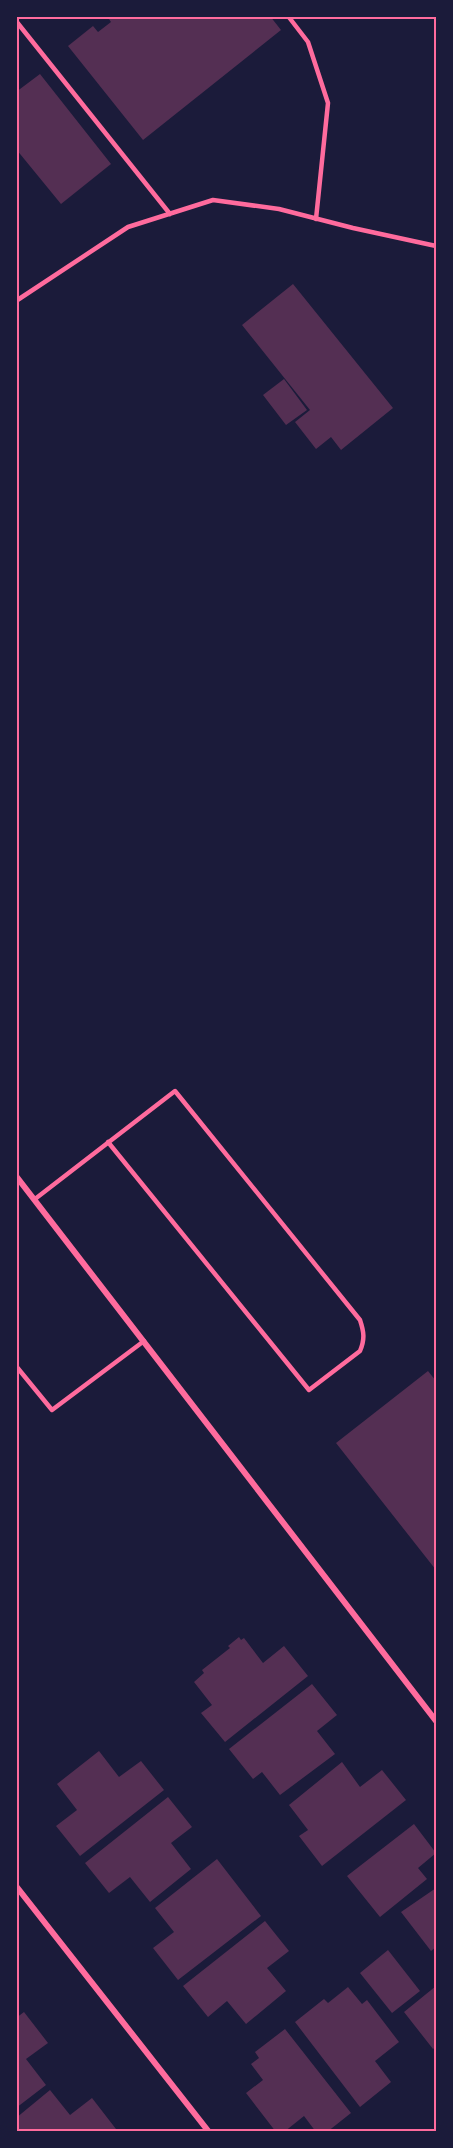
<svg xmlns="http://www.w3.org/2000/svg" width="453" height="2148" viewBox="0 0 453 2148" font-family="'Open Sans',sans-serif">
	<rect width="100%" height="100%" fill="#1b1b3a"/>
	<path fill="#542f53" d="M107,16H270L281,30L143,140L68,46L93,26L98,32L111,22Z
		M40,74L111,164L61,204L16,149V92Z
		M293,284L393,408L341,450L331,437L316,449L295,422L310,410L242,325Z
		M284,379L307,410L286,425L263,395Z
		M428,1371L436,1381V1570L336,1443Z
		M239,1637L241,1640L244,1638L263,1663L284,1646L308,1676L225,1742L201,1713L212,1705L194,1682L204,1673L202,1670L230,1648L228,1646Z
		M312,1684L337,1715L317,1731L335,1754L280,1795L262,1772L253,1779L229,1749Z
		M99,1751L119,1777L141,1761L164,1790L80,1856L56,1826L77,1810L57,1784Z
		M342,1762L360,1787L382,1770L406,1800L322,1866L299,1836L308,1830L289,1805Z
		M168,1797L192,1827L171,1843L191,1869L150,1902L130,1877L109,1893L85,1863Z
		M414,1824L436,1853L418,1868L427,1879L380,1917L347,1876Z
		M217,1859L261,1916L178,1980L153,1948L174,1932L155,1908Z
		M436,1888V1947L431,1951L401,1912Z
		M265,1921L289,1951L267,1968L286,1991L246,2024L227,2001L208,2017L183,1986Z
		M388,1950L420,1991L392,2013L360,1973Z
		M436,1986V2047L433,2049L404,2012Z
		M348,1987L362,2004L367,2000L399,2042L375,2061L391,2082L360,2107L295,2022L324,1999L328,2003Z
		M24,2012L48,2043L26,2059L46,2085L16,2108V2018Z
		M285,2029L351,2113L327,2132H316L304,2116L284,2132H276L246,2093L263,2080L251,2064L259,2058L255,2052Z
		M50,2090L70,2115L92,2098L116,2129L112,2132H16V2118Z"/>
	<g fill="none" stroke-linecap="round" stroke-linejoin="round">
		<path stroke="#ff6b9d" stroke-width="4.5" d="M288,16L308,42L328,103L316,219
			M16,21L170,214
			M16,301L128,227L213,200L279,209L353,228L436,246
			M35,1199L175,1091L360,1320C364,1332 365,1339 360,1351L309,1390L108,1142
			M16,1366L52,1410L144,1341"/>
		<path stroke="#ff6b9d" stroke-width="6" d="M16,1176L436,1721
			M16,1886L209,2132"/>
	</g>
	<rect width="453" height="2148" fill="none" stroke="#1b1b3a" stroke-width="36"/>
	<rect x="18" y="18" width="417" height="2112" fill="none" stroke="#ff6b9d" stroke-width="2"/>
</svg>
